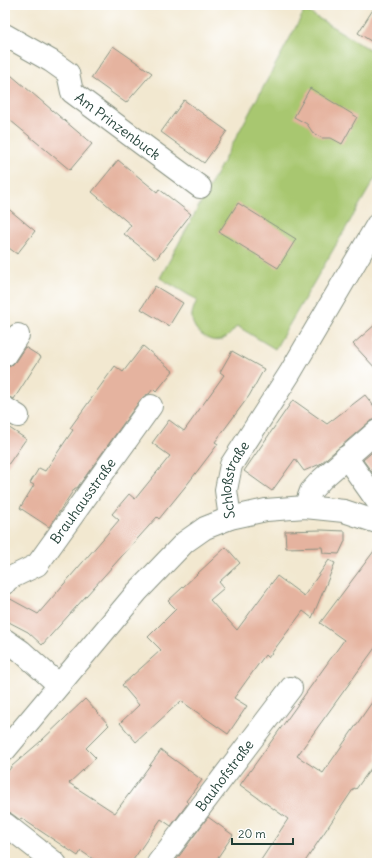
<svg xmlns="http://www.w3.org/2000/svg" width="382" height="868" viewBox="0 0 382 868" font-family="Delius,sans-serif">
	<rect width="100%" height="100%" fill="#fff"/>
	<filter id="ink" filterUnits="userSpaceOnUse"><feTurbulence type="fractalNoise" baseFrequency=".025" numOctaves="2"/><feDisplacementMap in="SourceGraphic" scale="8" xChannelSelector="R" yChannelSelector="G"/><feConvolveMatrix kernelMatrix="1 2 1 2 8 2 1 2 1" color-interpolation-filters="sRGB"/></filter>
	<filter id="wash" filterUnits="userSpaceOnUse"><feTurbulence type="fractalNoise" baseFrequency=".012" numOctaves="4" result="noise"/><feDisplacementMap in="SourceGraphic" scale="16" xChannelSelector="R" yChannelSelector="G"/><feGaussianBlur stdDeviation="0.9" result="paint"/><feColorMatrix in="noise" values="0 0 0 0 0 0 0 0 0 0 0 0 0 0 0 0 0 1.4 0 .05"/><feComposite in="paint" operator="in"/></filter>
	<g filter="url(#wash)">
		<rect width="100%" height="100%" fill="#f2e8d0"/>
		<path fill="#a8c76f" stroke="#648252" d="M305,10L377,54V175L275,349L237,326C232,332 229,337 221,340C209,344 192,330 192,318C191,313 195,305 197,300L160,278Z"/>
		<g id="blocks">
			<path fill="#e5b39f" d="M376,5H377V45L358,33Z
				M113,46L152,73L126,103L91,78Z
				M5,70L92,144L70,170L5,116Z
				M310,88L357,117L342,144L331,138H322L313,133L307,124L294,117Z
				M184,100L227,131L204,163L161,132Z
				M118,160L157,192L159,189L191,214L156,259L124,234L131,225L92,192Z
				M238,203L296,239L278,268L219,232Z
				M5,206L35,231L17,254L5,245Z
				M155,286L183,303L169,326L141,309Z
				M377,323V370L353,344Z
				M143,346L173,371L156,392L153,389L149,394L146,395L141,399L77,488H75L49,527L20,508L34,485L30,483L39,468L45,471L73,430L70,428L115,366L123,372Z
				M25,347L41,357L14,399L5,396V367L11,366L15,362Z
				M232,351L264,369L249,396L215,442L218,444L189,482L159,519L157,517L42,645L28,632L5,620V596L38,614L102,540L119,520L112,514L129,494L135,499L170,456L152,443L169,420L184,431L224,375L220,372Z
				M365,395L377,410V419L369,422L320,464L304,471L295,459L272,491L244,471L293,400L327,424Z
				M5,425L26,439L5,469Z
				M377,448V479L363,460Z
				M321,530L345,531V541L339,554L323,553L322,547L286,548L285,531Z
				M226,547L240,563L219,582L224,588L210,600L237,630L277,576L304,596L329,560L335,563L312,618L303,611L268,658L265,655L234,698L247,706L228,734L181,701L136,742L120,723L139,705L122,685L161,650L148,637L176,609L168,601Z
				M377,547V645L297,756L323,773L377,695V760L356,789L354,788L304,863H259L288,819L240,785L344,640L320,623Z
				M85,699L109,725L86,748L96,758L69,783L115,813L161,750L202,780L186,801L188,803L171,826L161,819L131,863H99L81,851L78,856L21,818L20,820L12,814L5,812V775L12,766L41,741Z
				M208,817L233,835L214,863H174Z"/>
		</g>
	</g>
	<g filter="url(#ink)">
		<use href="#blocks" fill-opacity="0" stroke="#889282" stroke-width="1"/>
		<g fill="none" stroke-linecap="round" stroke-linejoin="round">
			<defs>
				<g id="minor">
					<path id="s1" d="M5,35L51,61L68,73L72,92L200,187"/>
					<path d="M5,355L18,335"/>
					<path d="M5,408L18,416"/>
					<path d="M346,457L377,501"/>
					<path d="M305,507L311,491L322,479L377,431"/>
					<path id="s2" d="M230,518L226,490L231,465L290,373L377,225"/>
					<path id="s3" d="M5,583L8,579L37,565L151,406"/>
					<path d="M5,640L21,651L59,685"/>
					<path d="M5,750L137,592L185,542L205,528L230,518L266,510L305,507L344,511L377,522"/>
					<path d="M5,824L55,863"/>
					<path id="s4" d="M158,863L291,688"/>
				</g>
			</defs>
			<use href="#minor" stroke="#889282" stroke-width="24"/>
			<use href="#minor" stroke="#fff" stroke-width="22"/>
		</g>
	</g>
	<g text-anchor="middle" stroke-width="3" stroke-linejoin="round" paint-order="stroke">
		<g font-size="14" fill="#1f3d34" stroke="#fff">
			<text dy="5" stroke="none"><textPath href="#s1" startOffset="150">Am Prinzenbuck</textPath></text>
			<text dy="5" stroke="none"><textPath href="#s2" startOffset="40">Schloßstraße</textPath></text>
			<text dy="5" stroke="none"><textPath href="#s3" startOffset="116">Brauhausstraße</textPath></text>
			<text dy="5" stroke="none"><textPath href="#s4" startOffset="110">Bauhofstraße</textPath></text>
		</g>
	</g>
	<rect width="382" height="868" fill="none" stroke="#fff" stroke-width="20"/>
	<path d="M232 838v6h61v-6" fill="none" stroke="#1f3d34" stroke-width="2"/>
	<text x="238" y="838" font-size="12" fill="#1f3d34" stroke="#ffffff" stroke-width="3" paint-order="stroke">20 m</text>
</svg>
